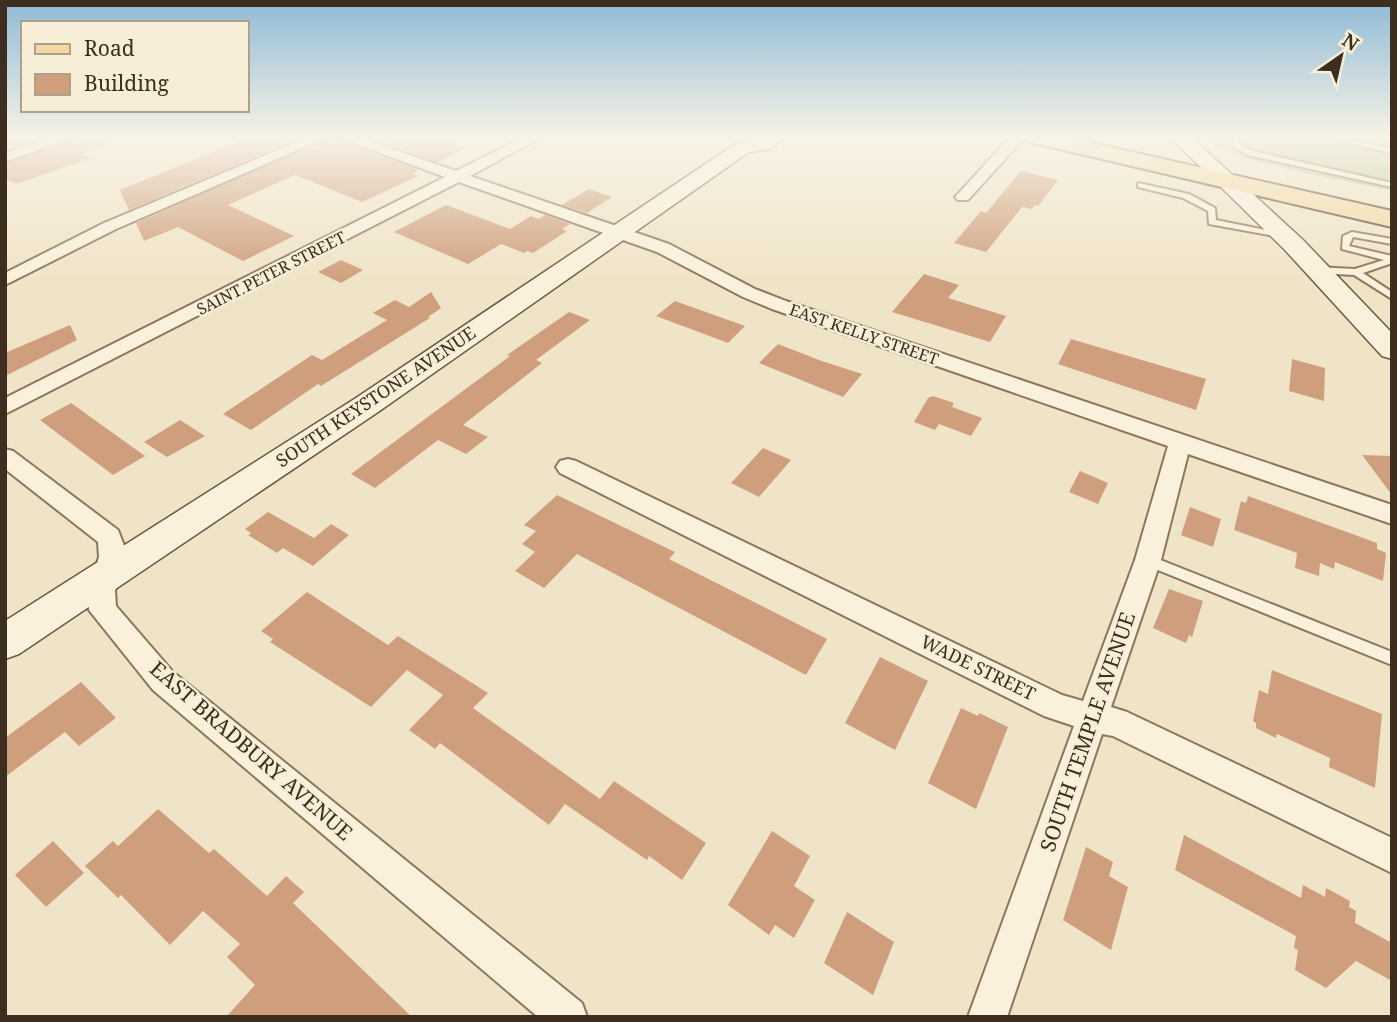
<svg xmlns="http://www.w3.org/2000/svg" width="1397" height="1022" viewBox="0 0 1397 1022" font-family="'Noto Serif',serif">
	<rect width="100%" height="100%" fill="#f0e4c8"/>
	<path fill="#bfc49a" d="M1203,137H1392V191C1349,181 1231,163 1203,137Z"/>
	<path fill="#cf9f7d" d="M5,137H45L5,150Z
		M76,137H119V140L81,154L90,158L16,184L5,179V164Z
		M250,137H302L129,210L120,190Z
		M330,137L419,170L412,174L418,176L362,202L295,175L228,205L294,236L243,261L178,227L144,241L136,223Z
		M365,137H436L466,148L437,162Z
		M1021,171L1058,180L1038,206L1035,205L1031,209L1022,207L986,252L954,243L981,211L986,213Z
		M589,189L612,197L587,213L562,205Z
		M446,205L510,229L531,216L539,219L545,215L570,224L562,229L567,231L533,253L527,251L524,253L501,244L468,264L394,232Z
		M341,260L363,270L341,283L318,272Z
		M924,274L959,285L948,298L1006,316L990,342L892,312Z
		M431,292L441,308L428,317L430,318L321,386L318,384L251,430L223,414L312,355L322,360L387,320L373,313L395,300L409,307Z
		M675,301L745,326L728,343L656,316Z
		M569,312L590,320L536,360L542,363L463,425L488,437L466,454L438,440L375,488L351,474L510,356L507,355Z
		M70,325L77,340L5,376V353Z
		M1071,339L1206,379L1196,410L1058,364Z
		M778,344L819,360L862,374L843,397L759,363Z
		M1292,359L1325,368L1324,401L1289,391Z
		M933,396L954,403L952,407L982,418L971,436L939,424L935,430L914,422L928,398Z
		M71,403L145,456L113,475L40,420Z
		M180,420L205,436L167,457L144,442Z
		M763,448L791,460L759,497L731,483Z
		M1362,455L1392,456V495Z
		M1080,471L1108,483L1098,504L1069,492Z
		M557,495L675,552L669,559L827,639L806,675L577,554L544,588L515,571L535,552L522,544L536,531L524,525Z
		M1248,496L1377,543V549L1386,553L1383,581L1335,562L1334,569L1320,563L1319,576L1295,568L1297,553L1234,530L1241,501L1246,503Z
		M1190,507L1221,519L1213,547L1181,535Z
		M268,512L314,538L331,524L349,535L313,566L283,548L277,553L248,535L251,533L245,529Z
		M1169,589L1203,601L1192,637L1189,635L1186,643L1153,628Z
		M307,592L388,645L398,636L488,693L473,708L600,799L614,781L706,843L682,880L649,856L647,860L565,804L549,825L440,743L435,749L409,730L443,695L407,670L371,707L270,642L273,639L261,631Z
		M880,657L928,681L895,750L845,723Z
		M1272,670L1382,714L1375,788L1329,767L1330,758L1277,734L1276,738L1256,728V723L1253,721L1259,690L1268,694Z
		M81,682L116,718L79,746L65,732L5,777V738Z
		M961,708L978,716L979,713L1008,727L976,809L928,783Z
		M158,809L209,853L214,849L267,896L286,876L304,892L293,903L412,1017H226L255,985L227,957L240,944L203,911L170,945L121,895L118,898L85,866L113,841L118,846Z
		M772,831L810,856L794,886L815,900L794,938L775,925L769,935L728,905Z
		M1184,835L1301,898L1303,885L1325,897L1326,888L1350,901L1349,907L1356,911L1355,923L1392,943V981L1356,961L1326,988L1295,970L1298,950L1294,948L1296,936L1175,870Z
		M53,841L84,873L46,907L15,875Z
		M1086,847L1113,862L1109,876L1128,887L1111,950L1063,920Z
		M847,912L894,942L873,995L824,963Z"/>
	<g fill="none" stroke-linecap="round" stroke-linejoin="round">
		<defs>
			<path id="lane" d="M1234,137H1240L1239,145L1253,151L1392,183V187L1248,155L1233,147Z
				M1320,137H1333L1392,149V153Z
				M1138,183L1189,194L1215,208L1216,220L1281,233L1285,235L1281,237L1209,224L1208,211L1183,198L1138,187Z
				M1352,232L1392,239V244L1353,237L1349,246L1392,256V263L1363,273L1392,292V299L1354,275L1316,273L1312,270L1316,267L1355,269L1384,260L1342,249L1343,236Z
				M1148,555L1392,652V665L1143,564L1142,560L1143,556Z"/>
			<path id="street" d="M53,137H73L5,162V153Z
				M309,137H328L116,229L5,285V273L104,223Z
				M337,137H357L456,171L524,137H542L470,176L669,244L755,289L786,301L1392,505V524L1188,454L1161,560L1111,707L1127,712L1392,838V873L1113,736L1102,734L1007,1017H968L1074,726L1044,716L560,473L556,467L560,461L568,459L576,461L1062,695L1083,701L1135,560L1168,446L772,309L743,297L657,252L459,182L5,414V398L445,177Z
				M1010,137H1025L968,200H958L955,197L958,194Z
				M5,449L13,451L118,530L125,548V557L115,591L116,606L173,672L582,1003L587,1017H538L153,690L89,610L88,591L99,557L98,542L5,469Z"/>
			<path id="secondary" d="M762,137H784L771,149L749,152L378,412L19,654L5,659V621L356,398L737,143Z
				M1170,137H1191L1303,240L1392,333V359L1382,356L1285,250Z"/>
			<path id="primary" d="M1027,137H1066L1392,211V227L1038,144L1030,142Z"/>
		</defs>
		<use href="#lane" stroke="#8d765c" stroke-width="4"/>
		<use href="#street" stroke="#8d765c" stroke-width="4"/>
		<use href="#secondary" stroke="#6f573f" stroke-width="3"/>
		<use href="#primary" stroke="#5b4430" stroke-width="4"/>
		<use href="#lane" fill="#faf1dc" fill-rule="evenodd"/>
		<use href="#street" fill="#faf1dc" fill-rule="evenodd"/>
		<use href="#secondary" fill="#faf1dc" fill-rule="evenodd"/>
		<use href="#primary" fill="#f3d9a0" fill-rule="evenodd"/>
	</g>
	<linearGradient id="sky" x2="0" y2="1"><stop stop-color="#8fbad6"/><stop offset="0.49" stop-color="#f8f3e6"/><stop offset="1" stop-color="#f8f3e6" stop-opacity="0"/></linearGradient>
	<rect width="1397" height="280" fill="url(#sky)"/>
	<g text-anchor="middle" stroke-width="5" stroke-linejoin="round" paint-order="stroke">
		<g font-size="16" fill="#3d2e20" stroke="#f7eed8">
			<text transform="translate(271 273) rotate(-27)" y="6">SAINT PETER STREET</text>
			<text transform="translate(864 334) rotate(19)" y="6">EAST KELLY STREET</text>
		</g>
		<g font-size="18" fill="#3d2e20" stroke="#f7eed8">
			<text transform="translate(376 397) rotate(-34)" y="6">SOUTH KEYSTONE AVENUE</text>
			<text transform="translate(978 668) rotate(26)" y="6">WADE STREET</text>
		</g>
		<g font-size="21" fill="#3d2e20" stroke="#f7eed8">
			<text transform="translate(1088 732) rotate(-71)" y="7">SOUTH TEMPLE AVENUE</text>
			<text transform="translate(251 751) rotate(41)" y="7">EAST BRADBURY AVENUE</text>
		</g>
	</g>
	<rect width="1397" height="1022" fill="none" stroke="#3d2e20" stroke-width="14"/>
	<rect x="21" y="21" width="228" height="91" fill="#f7eed8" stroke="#ada18e" stroke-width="2"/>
	<rect x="35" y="44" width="35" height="10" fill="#f3d9a0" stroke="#ada18e" stroke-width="2"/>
	<text x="84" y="56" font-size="21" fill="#3d2e20">Road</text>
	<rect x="35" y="74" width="35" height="21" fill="#cf9f7d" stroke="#ada18e" stroke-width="2"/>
	<text x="84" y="91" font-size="21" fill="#3d2e20">Building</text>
	<g transform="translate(1341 56) rotate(34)" stroke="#f7eed8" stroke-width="5" paint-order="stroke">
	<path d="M0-5L12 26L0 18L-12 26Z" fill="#3d2e20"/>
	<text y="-10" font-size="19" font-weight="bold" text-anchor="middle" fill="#3d2e20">N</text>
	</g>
</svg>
